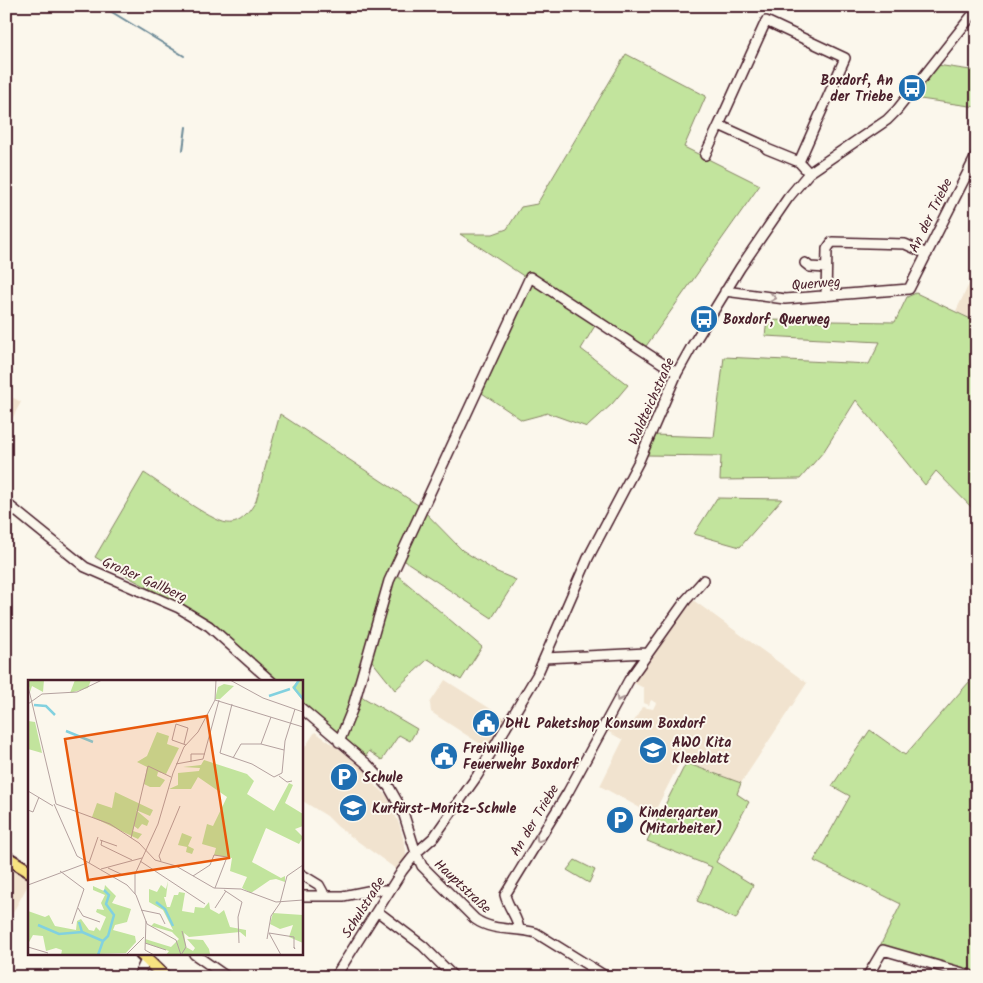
<svg xmlns="http://www.w3.org/2000/svg" width="983" height="983" viewBox="0 0 983 983" font-family="Kalam,sans-serif">
	<rect width="100%" height="100%" fill="#fbf7ec"/>
	<filter id="ink" filterUnits="userSpaceOnUse"><feTurbulence type="fractalNoise" baseFrequency=".02" numOctaves="2"/><feDisplacementMap in="SourceGraphic" scale="10" xChannelSelector="R" yChannelSelector="G"/><feConvolveMatrix kernelMatrix="1 2 1 2 8 2 1 2 1" color-interpolation-filters="sRGB"/></filter>
	<g filter="url(#ink)">
		<path fill="#f1e3cf" d="M977,279V322L956,311L971,280Z
			M6,394L21,402L6,430Z
			M693,600L807,683L741,783L681,760L653,815L600,786L623,740L605,730L613,717L631,727L642,707L653,709L656,703L651,700L649,705L644,703V688L634,683L649,659Z
			M445,680L505,718L488,749L431,712L430,703Z
			M315,732L341,750L371,774L368,780L380,789L387,796L400,826L406,850V857L396,869L338,827L327,816L301,800V753Z
			M6,870L19,871L29,876V883L10,918H6Z"/>
		<path fill="#c2e49d" stroke="#868264" d="M626,54L706,96L684,147L760,185L644,349L596,324L581,349L628,385L612,404L587,427L548,413L522,420L482,393L525,277L460,234H493L507,229L521,207L537,204Z
			M937,65L977,71V107L913,98Z
			M916,293L977,322V513L936,471L925,485L856,400L824,451L800,479L720,480L721,456L645,455L653,435L714,437L724,357L869,364L880,342L765,336L767,320L895,322L907,297Z
			M280,414L418,505L462,550L495,571L516,580L492,618L402,559L396,574L482,647L461,680L428,659L395,690L372,661L359,695L417,729L410,741L399,735L382,760L369,751L365,758L301,703V682H277L232,642L197,614L132,579L95,557L144,473C160,483 211,521 227,523C241,525 250,511 256,501Z
			M717,498L782,499L740,547L694,534Z
			M977,673V975L880,946L901,904L814,861L850,796L832,786L870,730L905,755Z
			M686,763L741,783L737,794L749,802L716,862L753,885L736,919L697,901L712,867L647,841Z
			M575,860L595,870L589,883L567,870Z"/>
		<g fill="none" stroke-linecap="round" stroke-linejoin="round">
			<path stroke="#6c8a97" stroke-width="2" d="M102,6L184,56
				M183,150L186,127"/>
			<defs>
				<path id="minor" d="M705,155L719,125
					M799,162L845,58L766,21L719,125L763,145L767,149L799,162L809,173
					M805,263L810,267L826,268
					M725,291L785,299L909,289L977,154
					M826,296L827,249L832,242L905,244L927,254
					M6,503L85,567L179,608L209,626L272,682
					M545,658L647,653
					M301,708L367,764L389,787L403,812L416,853L422,866L475,919C493,932 516,927 536,933L607,977
					M339,742L352,710L389,581L530,277L677,373
					M301,874L319,885L325,896
					M301,896H343L373,890H389
					M377,911L423,946L454,977
					M519,930C519,919 508,908 505,895L568,792L629,680L686,600L704,580
					M194,954L227,977
					M138,977L146,960
					M335,977L402,871L416,853L434,837L477,776L537,675L588,558L638,463L677,373L692,346L740,268L788,198L809,173L887,120L897,110L977,9
					M867,977L883,950L970,975L969,977"/>
				<path id="major" d="M6,857L29,871
					M141,954L165,977"/>
			</defs>
			<use href="#minor" stroke="#4a1f2b" stroke-width="12"/>
			<use href="#major" stroke="#4a1f2b" stroke-width="15"/>
			<use href="#minor" stroke="#fbf7ec" stroke-width="9"/>
			<use href="#major" stroke="#f7e281" stroke-width="11"/>
		</g>
		<defs><path id="oneway-chevron" d="M-2-3.5L2.5 0L-2 3.5" fill="none" stroke-width="1.6" stroke-linecap="round" stroke-linejoin="round" transform="scale(1.25)"/></defs>
		<g stroke="#ab9695">
			<use href="#oneway-chevron" transform="translate(773 298) rotate(8)"/>
			<use href="#oneway-chevron" transform="translate(619 698) rotate(119)"/>
			<use href="#oneway-chevron" transform="translate(539 839) rotate(121)"/>
		</g>
	</g>
	<defs>
		<symbol id="bus-disc" viewBox="-11 -11 22 22"><circle r="9.5" fill="#1f6fb2" stroke="#fbf7ec"/><path d="M-5-6H5V4H4V6H2V4H-2V6H-4V4H-5ZM-3.5-4V0h7V-4ZM-3.5 1.2v1.5H-2V1.2ZM2 1.2v1.5H3.5V1.2Z" fill="#fff"/></symbol>
		<symbol id="civic-disc" viewBox="-11 -11 22 22"><circle r="9.5" fill="#1f6fb2" stroke="#fbf7ec"/><path d="M-.6-6.5H3V-4.5H.6V-3L4-1V1h2V6H-6V1h2V-1L-.6-3ZM-1.2 2.5V6h2.4V2.5Z" fill="#fff"/></symbol>
		<symbol id="school-disc" viewBox="-11 -11 22 22"><circle r="9.5" fill="#1f6fb2" stroke="#fbf7ec"/><path d="M0-5L7-2L0 1L-7-2ZM-4 1L0 2.5L4 1V4Q0 6-4 4Z" fill="#fff"/></symbol>
		<symbol id="parking-disc" viewBox="-11 -11 22 22"><circle r="9.5" fill="#1f6fb2" stroke="#fbf7ec"/><path d="M-3.5-5.5H1a3.5 3.5 0 0 1 0 7H-1V5.5H-3.5ZM-1-3.4V-.6H.8a1.4 1.4 0 0 0 0-2.8Z" fill="#fff"/></symbol>
	</defs>
	<g fill-rule="evenodd">
		<use href="#bus-disc" x="896" y="72" width="32" height="32"/>
		<use href="#bus-disc" x="688" y="303" width="32" height="32"/>
		<use href="#civic-disc" x="470" y="707" width="32" height="32"/>
		<use href="#school-disc" x="637" y="734" width="32" height="32"/>
		<use href="#civic-disc" x="428" y="740" width="32" height="32"/>
		<use href="#parking-disc" x="328" y="761" width="32" height="32"/>
		<use href="#school-disc" x="337" y="792" width="32" height="32"/>
		<use href="#parking-disc" x="604" y="804" width="32" height="32"/>
	</g>
	<g text-anchor="middle" stroke-width="4" stroke-linejoin="round" paint-order="stroke">
		<g font-size="14" font-weight="bold" fill="#4a1f2b" stroke="#fbf7ec" text-anchor="start">
			<text x="893" y="85" text-anchor="end">Boxdorf, An<tspan x="893" dy="16">der Triebe</tspan></text>
			<text x="723" y="324">Boxdorf, Querweg</text>
			<text x="505" y="728">DHL Paketshop Konsum Boxdorf</text>
			<text x="672" y="747">AWO Kita<tspan x="672" dy="16">Kleeblatt</tspan></text>
			<text x="463" y="753">Freiwillige<tspan x="463" dy="16">Feuerwehr Boxdorf</tspan></text>
			<text x="363" y="782">Schule</text>
			<text x="372" y="813">Kurfürst-Moritz-Schule</text>
			<text x="639" y="817">Kindergarten<tspan x="639" dy="16">(Mitarbeiter)</tspan></text>
		</g>
		<g font-size="14" fill="#4a1f2b" stroke="#fbf7ec">
			<text transform="translate(930 215) rotate(-64)" y="5">An der Triebe</text>
			<text transform="translate(816 283) rotate(-5)" y="5">Querweg</text>
			<text transform="translate(651 401) rotate(-66)" y="5">Waldteichstraße</text>
			<text transform="translate(145 579) rotate(24)" y="5">Großer Gallberg</text>
			<text transform="translate(534 820) rotate(-59)" y="5">An der Triebe</text>
			<text transform="translate(463 886) rotate(43)" y="5">Hauptstraße</text>
			<text transform="translate(363 907) rotate(-58)" y="5">Schulstraße</text>
		</g>
	</g>
	<g transform="translate(28 680)">
		<rect width="275" height="275" fill="#fbf7ec"/>
		<path d="M0,0H16L15,12L4,6L2,12ZM47,0H63L60,8L42,13ZM271,0H275V21L264,7ZM196,4L206,6L192,19H187L190,7ZM0,41L7,42L14,73L0,69ZM129,52L141,56L139,64L151,68L138,94L130,92L129,96L137,100L135,103L132,107H122L116,104L119,87L109,82L119,76ZM176,80L219,94L226,101L219,114L246,131L261,103L265,105L257,123L275,134V146L267,149L275,157L271,164L238,148L224,182L253,198L257,196V202L248,199L242,200L223,213L214,208L219,197L202,191L204,178L186,175L188,168L174,164L179,144L185,146L199,117L170,97L163,109H141L150,105V93L171,91L172,88L155,87L173,85ZM87,112L125,130L122,136L108,130L121,141L119,146L114,144L110,149L106,146L105,151L114,154L110,159L64,137L69,123L84,128ZM154,153L164,157L160,166L166,169L164,174L158,172L159,167L150,165ZM140,201L138,217H136L139,227H142L146,215H150L151,212L157,213L154,231L166,233L167,227L176,228L181,222L182,229L191,234L196,230L202,247L218,250V257L212,252L161,257L156,253L158,267L165,271L167,268L159,259L175,260L181,269L182,274L177,275H138L141,271L117,263V259L143,267L151,259L144,252L123,246L126,243L145,250L135,230L121,222V209L129,212L133,205L138,209ZM77,205L88,216L84,223L103,229L99,242L87,245L85,250L107,256L108,262L98,273L33,275L34,270L28,268L18,271L15,256L5,255L0,264V231L17,237L21,235L27,246L48,250L49,241L53,239L61,250L66,251L68,247L72,251L78,237L68,232L69,229L76,230L73,223L77,215L65,210V206L76,211ZM245,233L275,235V263L261,257L265,245L252,249L242,244Z" fill="#c2e49d"/>
		<path fill="none" stroke="#82d1df" stroke-width="2.5" d="M271,0L266,8L275,19M241,16L262,9M6,25L18,26L27,35M38,51L65,62M128,222L137,229L145,246M51,242L54,252L75,261L70,275M10,245L31,254L54,252M75,261L80,256L86,235L78,224L81,215L76,210"/>
		<path fill="none" stroke="#b4a19f" stroke-width="1" d="M202,0L235,18L275,32M0,6L28,124M187,20L275,47M0,24L14,14L49,12L74,0M204,24L192,73L224,84L246,97L254,93L257,61L267,29M156,64L160,48L148,44L144,60L158,65M233,64L243,37M205,78L213,64H233L256,70M163,82V74H177M148,84L175,79L191,20M251,96L259,102L264,101M0,111L25,126M26,124L49,176L99,205L108,215L119,244L148,260L153,275M28,124L82,144L111,163L127,180L148,186L186,208L213,209L248,222L275,220M0,130L5,132L11,117M103,158L120,86L143,97M72,160L89,166M74,160L73,165L104,180M112,181L177,224M133,181L131,176L152,126M61,183L70,157M80,188L95,195M73,189L114,178M32,191L56,209L44,244M165,196L182,185L186,175L199,177L187,208M0,205L59,183M196,210L214,222L210,237L211,263M107,214V194L130,144L145,93L156,67L170,52L187,20L188,0M50,228L55,236L72,242M187,228L198,211M113,230L132,234L137,244M118,241L117,270L126,275M241,253L266,257V268L267,269L266,267M241,253L253,275M239,259L243,236L252,223L259,196L275,185M117,263L138,270M0,267L20,273M98,275L116,257M153,275L158,267L154,251"/>
		<path fill="#e8590c" fill-opacity="0.15" stroke="#e8590c" stroke-width="2.5" d="M179,36L201,178L60,200L37,59Z"/>
		<rect width="275" height="275" fill="none" stroke="#4a1f2b" stroke-width="2.5"/>
	</g>
	<rect width="983" height="983" fill="none" stroke="#fbf7ec" stroke-width="25"/>
	<rect x="12" y="12" width="958" height="958" fill="none" stroke="#4a1f2b" stroke-width="2" filter="url(#ink)"/>
</svg>
